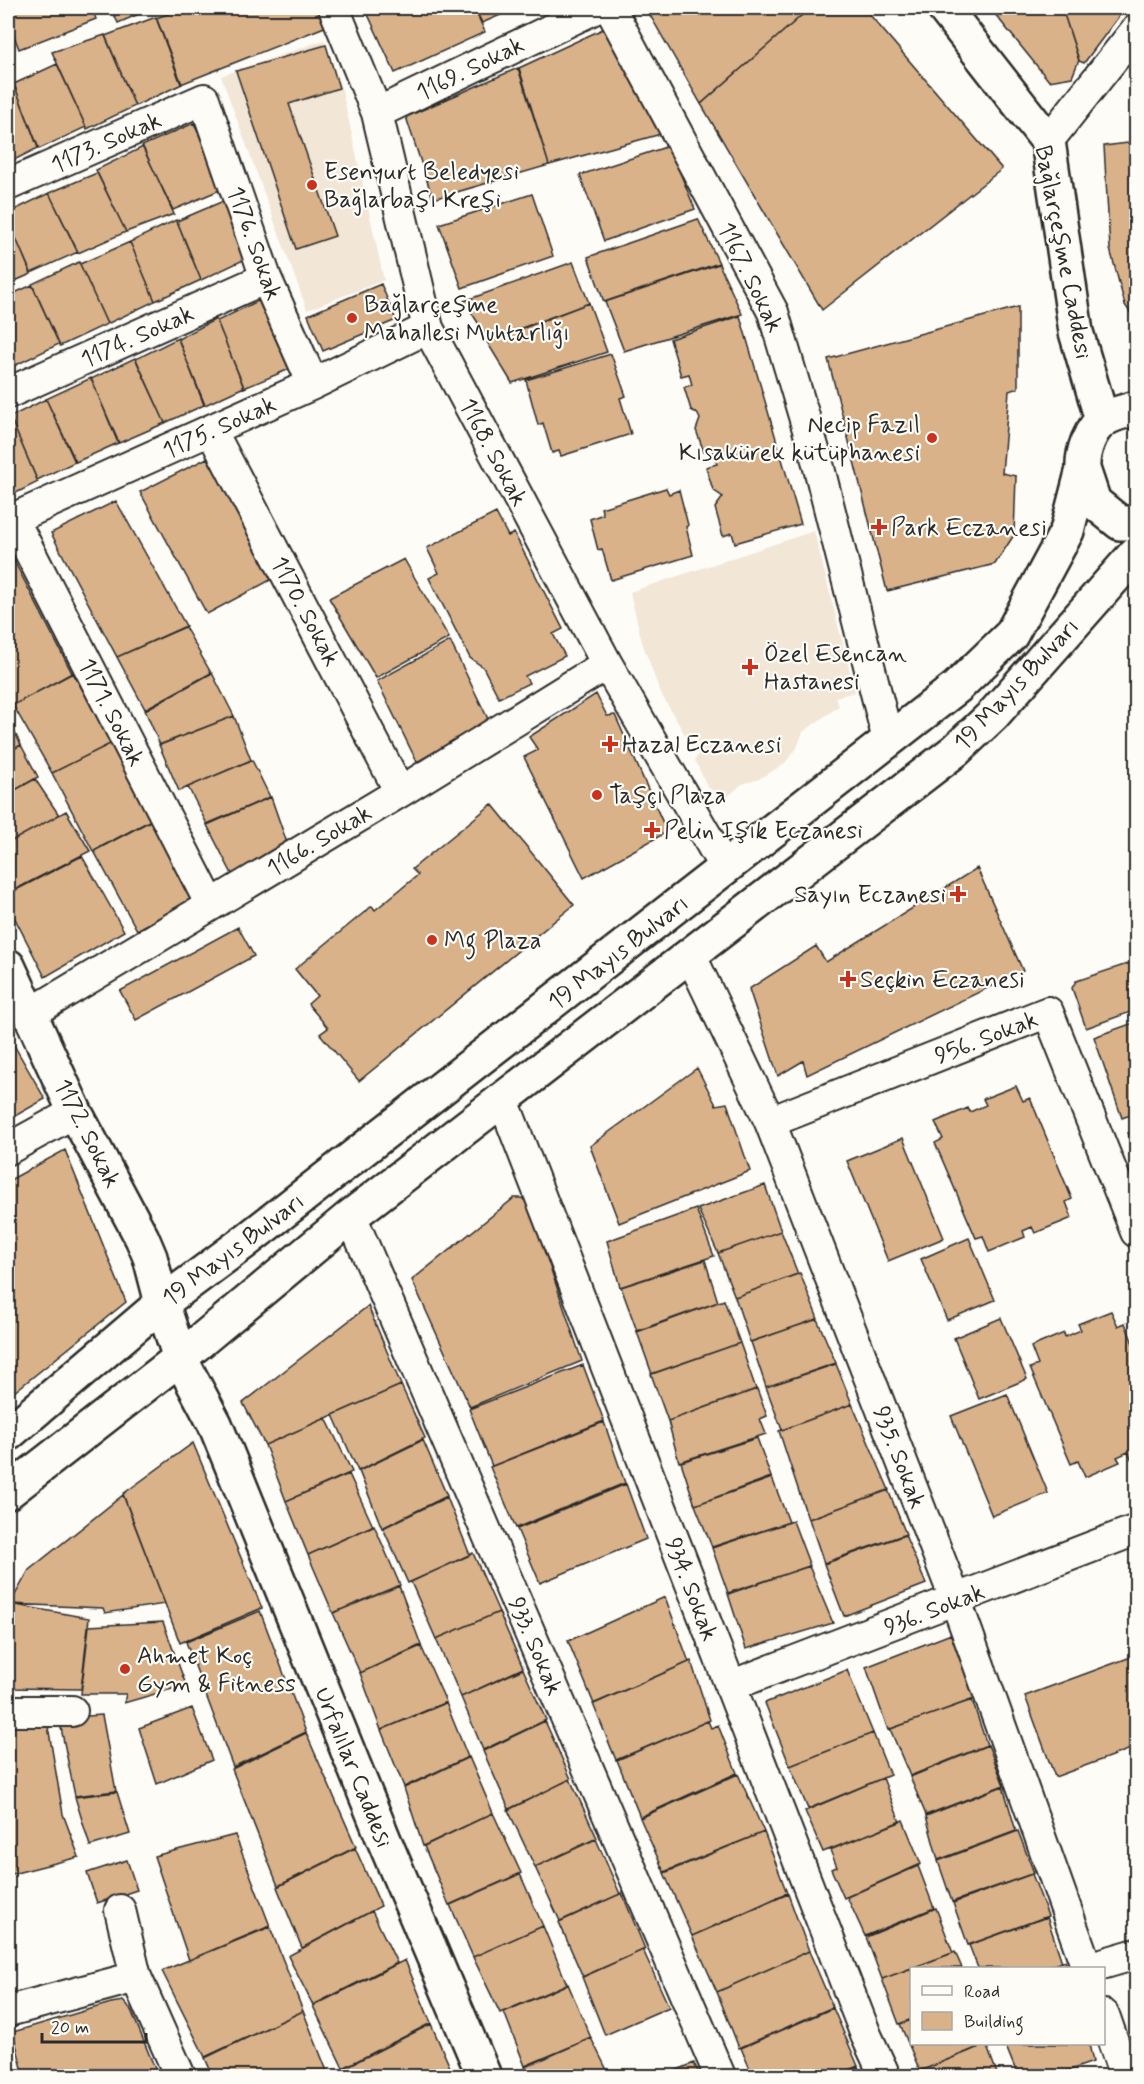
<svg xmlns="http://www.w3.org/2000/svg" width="1144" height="2084" viewBox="0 0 1144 2084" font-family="Mynerve,sans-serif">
	<rect width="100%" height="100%" fill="#fdfcf7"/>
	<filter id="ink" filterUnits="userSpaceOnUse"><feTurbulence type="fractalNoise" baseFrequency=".0167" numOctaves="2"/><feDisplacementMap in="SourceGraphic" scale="12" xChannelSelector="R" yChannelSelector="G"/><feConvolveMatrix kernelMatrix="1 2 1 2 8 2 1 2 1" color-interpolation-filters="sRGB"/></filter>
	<g filter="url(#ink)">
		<path fill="#f2e6d6" d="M324,40L342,90L384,280L307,310L221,76Z
			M814,531L855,692L835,697L839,706L803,732L797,748L784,764L759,779L742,784L724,800L707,786L695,760L699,753L687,738L660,692L642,642L630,592Z"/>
		<path fill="#d9b28a" stroke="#2b2b2b" stroke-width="1.5" d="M8,8H92L96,19L19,49L8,20Z
			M111,8H153L118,23Z
			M185,8H319L327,26L181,84L156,18Z
			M365,8H474L485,32L395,73Z
			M475,8H517L482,23Z
			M646,8H810L701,104Z
			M810,8H864L1002,169L822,310L701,104Z
			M990,8H1062L1079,60L1072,77L1049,81Z
			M1062,8H1125L1084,63L1079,61Z
			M156,17L182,84L135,106L105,36Z
			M605,28L661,134L549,165L519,68Z
			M105,35L135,106L87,129L52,52Z
			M326,45L339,88L289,104L335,236L296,249L236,71Z
			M57,64L86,127L39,149L14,84Z
			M8,68L38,148L8,163Z
			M518,68L549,165L433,199L406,117Z
			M194,123L222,189L173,210L142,146Z
			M1136,142V321L1125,305L1110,249L1104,146Z
			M669,146L695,209L604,241L580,175Z
			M143,147L174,214L126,232L96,170Z
			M97,173L126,232L78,253L49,193Z
			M49,193L78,252L31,273L8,220V213Z
			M532,194L553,256L462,288L439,224Z
			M228,199L252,256L201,280L177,221Z
			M8,219L31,274L8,284Z
			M698,219L719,263L604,302L588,257Z
			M176,220L201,280L155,301L130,242Z
			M130,242L155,301L107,324L80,264Z
			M79,262L107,324L60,346L32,284Z
			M573,262L589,303L489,340L464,301Z
			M719,264L742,314L624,351L605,302Z
			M381,284L396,320L323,351L308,315Z
			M32,285L59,344L16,365L8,347V296Z
			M262,299L292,368L244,388L217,321Z
			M589,303L607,352L512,383L487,342Z
			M1018,307V388L1009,391L1002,473L1016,476L1014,535L995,564L887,591L828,359Z
			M740,316L801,524L735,543L732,533L723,536L715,508L723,497L713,490L706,467L717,464L712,450L704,452L696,430L700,419L697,413L691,410L684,387L692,385L689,374L681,376L670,339Z
			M216,319L244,387L205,405L178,339Z
			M178,338L204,405L165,423L136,359Z
			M611,354L626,396L620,398L631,434L561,456L559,451L552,453L543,423L538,425L526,380Z
			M135,358L165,423L119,443L91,379Z
			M91,378L118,443L76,462L46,399Z
			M46,399L75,462L37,480L10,417Z
			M10,417L38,482L8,497V418Z
			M207,458L276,577L207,614L140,492Z
			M666,488L669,494L679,490L688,525L686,527L693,555L611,580L602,549L598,550L590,519L603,514L601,508Z
			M116,501L186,626L117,657L51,533Z
			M496,513L508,536L514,533L563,629L553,634L565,656L525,676L529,683L499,698L483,667L470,658L429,578L439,573L427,548Z
			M11,555L72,673L8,708V557Z
			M404,559L449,638L376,678L329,598Z
			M185,627L211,673L145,709L117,657Z
			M450,641L489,721L417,762L377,681Z
			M73,673L112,743L52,773L13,705Z
			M212,673L234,716L160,745L145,710Z
			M596,694L607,716L615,715L667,832L584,878L524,757L538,750L529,737Z
			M234,716L251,760L179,791L159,745Z
			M8,719L21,745L8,752Z
			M112,743L153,819L93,851L52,773Z
			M21,745L38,777L8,794V752Z
			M252,760L270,797L207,824L188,787Z
			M35,779L59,815L8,843V794Z
			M271,797L287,843L233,876L207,825Z
			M492,804L574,905L359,1081L320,1034L328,1028L308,1004L317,996L295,969L372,906L375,910L418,875L412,869Z
			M66,811L90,851L14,890L8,878V843Z
			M154,819L195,898L137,930L94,851Z
			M82,856L124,931L45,977L8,905V894Z
			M977,868L1023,971L807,1075L803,1061L778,1076L749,989L816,946L826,962Z
			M238,927L254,956L136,1020L120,991Z
			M1136,961V1010L1086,1028L1072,988L1076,981Z
			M1136,1022V1113L1122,1118L1094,1037Z
			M11,1040L45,1099L8,1120V1042Z
			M697,1068L716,1105L727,1103L750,1171L619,1223L590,1146Z
			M1016,1086L1023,1101L1030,1098L1072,1199L1066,1202L1072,1218L1035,1233L1032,1227L1023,1231L1025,1237L989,1252L983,1236L976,1238L935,1143L943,1139L935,1122L968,1108L970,1112L986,1105L983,1099Z
			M1136,1130V1156L1128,1133Z
			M903,1138L944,1238L888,1261L847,1161Z
			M65,1150L126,1302L8,1397V1181Z
			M765,1185L781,1231L718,1253L698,1209Z
			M514,1198H522L529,1205L582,1361L470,1407L412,1280Z
			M696,1209L714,1256L620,1287L607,1241Z
			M781,1231L798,1274L735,1297L718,1253Z
			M969,1238L995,1300L947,1320L921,1259Z
			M705,1260L718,1302L637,1331L621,1287Z
			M800,1273L818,1319L750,1342L735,1297Z
			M724,1300L740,1343L652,1374L637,1332Z
			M368,1306L401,1385L265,1445L243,1403Z
			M1111,1311L1118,1326L1125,1323L1136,1351V1457L1131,1459L1128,1452L1117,1457L1120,1462L1085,1477L1078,1461L1071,1464L1030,1368L1038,1365L1031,1347L1064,1333L1065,1337L1081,1330L1078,1324Z
			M1001,1318L1027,1379L979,1399L954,1338Z
			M817,1319L836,1363L766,1387L751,1342Z
			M740,1343L756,1389L668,1421L651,1374Z
			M836,1364L852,1404L782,1430L766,1387Z
			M583,1365L604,1421L492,1466L469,1409Z
			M401,1385L425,1438L358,1471L333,1415Z
			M757,1389L767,1416L760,1419L766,1434L679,1462L668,1421Z
			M1007,1394L1048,1493L992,1516L951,1416Z
			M852,1404L889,1490L808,1519L779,1431Z
			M326,1418L352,1472L286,1501L265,1445Z
			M604,1422L625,1483L516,1528L490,1467Z
			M757,1438L771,1477L695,1505L681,1462Z
			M423,1440L447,1496L382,1528L359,1471Z
			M193,1443L262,1608L180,1643L123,1494Z
			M349,1474L373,1526L308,1555L286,1501Z
			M772,1478L789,1522L712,1547L695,1505Z
			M626,1484L646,1539L540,1583L517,1529Z
			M888,1490L906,1534L824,1563L809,1519Z
			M123,1495L165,1604L105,1613L103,1608L10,1604L29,1570Z
			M447,1497L470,1555L408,1583L383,1528Z
			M793,1521L810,1566L728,1593L712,1548Z
			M374,1525L400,1585L333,1613L308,1555Z
			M905,1535L926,1584L844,1616L824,1564Z
			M473,1553L499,1612L436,1639L411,1582Z
			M809,1566L833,1623L746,1649L728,1594Z
			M399,1586L421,1645L360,1673L333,1613Z
			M665,1597L689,1662L594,1704L568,1641Z
			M10,1604L89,1618L81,1689L8,1688V1628Z
			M260,1611L306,1732L233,1767L186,1642Z
			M499,1612L523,1668L461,1697L436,1639Z
			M163,1622L186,1685L124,1703L126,1694H81L89,1626Z
			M951,1634L974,1699L888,1730L866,1667Z
			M421,1646L446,1702L381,1730L360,1673Z
			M1131,1657L1136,1670V1747L1055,1777L1025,1696Z
			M691,1661L710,1720L616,1760L593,1704Z
			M523,1669L546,1720L483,1750L461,1697Z
			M847,1670L873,1733L790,1766L765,1703Z
			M972,1700L987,1745L910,1776L890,1729Z
			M446,1703L468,1757L404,1787L381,1730Z
			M192,1708L212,1760L157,1784L139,1728Z
			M102,1715L116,1791L75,1796L59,1718Z
			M8,1719L47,1720L63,1814L79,1857L8,1875Z
			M545,1721L571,1779L509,1809L483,1751Z
			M708,1721L711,1728L718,1725L737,1773L640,1817L617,1760Z
			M306,1733L356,1847L278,1886L232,1769Z
			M873,1733L890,1775L808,1809L790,1766Z
			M988,1745L1004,1785L926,1815L910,1777Z
			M469,1757L493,1813L423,1846L404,1788Z
			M738,1774L764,1832L664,1872L640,1818Z
			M883,1778L900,1822L823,1852L805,1811Z
			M570,1779L597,1838L535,1867L508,1810Z
			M1003,1786L1016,1831L938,1860L926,1816Z
			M117,1792L130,1834L90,1846L75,1797Z
			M493,1813L521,1873L449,1905L424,1846Z
			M903,1820L921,1864L844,1898L831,1869L837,1867L830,1850Z
			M1018,1831L1034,1873L952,1902L938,1861Z
			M764,1832L787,1893L692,1936L664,1873Z
			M235,1835L270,1926L189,1960L154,1856Z
			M596,1839L620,1894L560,1921L535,1867Z
			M355,1848L381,1906L302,1948L277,1887Z
			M127,1860L137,1890L97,1903L87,1873Z
			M918,1866L934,1908L865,1936L847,1897Z
			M520,1874L543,1926L473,1957L450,1905Z
			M1032,1874L1048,1916L968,1945L953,1903Z
			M622,1893L645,1949L583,1977L559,1922Z
			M788,1894L809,1951L717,1992L692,1936Z
			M936,1908L953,1953L882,1979L866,1937Z
			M372,1911L397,1963L313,2005L288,1956Z
			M1047,1917L1062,1962L1044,1968H978L969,1945Z
			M543,1926L567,1984L500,2013L473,1957Z
			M270,1927L303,2011L205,2057L162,1971Z
			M643,1950L669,2007L605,2035L582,1977Z
			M809,1951L833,2007L739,2048L717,1992Z
			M955,1952L962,1968H912V2019L899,2024L882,1979Z
			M405,1960L431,2023L343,2068L313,2006Z
			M1065,1961L1068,1968H1045Z
			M1136,1983V2010L1129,1985Z
			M568,1984L591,2038L525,2066L504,2012Z
			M123,2001L131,2010L158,2076H24L13,2032L111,2003Z
			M833,2008L858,2066L834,2076H753L741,2048Z
			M303,2011L329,2076H213L205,2058Z
			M912,2020V2044H987L920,2071L900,2024Z
			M431,2024L453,2074L447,2076H348L344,2068Z
			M591,2038L610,2076H529L525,2067Z
			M986,2044L998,2076H922L920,2071Z
			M1005,2044H1089L1093,2062L1053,2076H1018Z
			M8,2050L11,2076H8Z
			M694,2063L700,2076H663Z
			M858,2066L861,2076H835Z"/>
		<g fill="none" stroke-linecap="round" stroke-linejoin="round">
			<defs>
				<path id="street" d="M334,8L377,113L428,328L607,664L725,868
					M610,8L773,312L817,460L888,740
					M377,113L596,8
					M1048,141L1136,30
					M8,185L204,99L266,278L313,384
					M8,393L266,278
					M211,430L400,792
					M13,519L211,905
					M8,521L313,384L428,328
					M690,954L770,1122L956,1601L1087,1968
					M31,1013L400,792L607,664
					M503,1100L866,2035L885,2076
					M770,1122L1048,1012L1136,1232
					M8,1149L75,1112
					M351,1216L720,2076
					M730,1686L1136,1530
					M8,1711H72
					M120,1910L136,1977
					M1088,1968L1136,1954
					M8,2011L136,1977L180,2076
					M1104,2015L1125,2076"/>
				<path id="secondary" d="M944,8L1048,141L1076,332L1102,420
					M1083,469L1094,502L1120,523H1136
					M8,966L75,1112L142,1238L150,1257L162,1303L180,1358L215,1424L384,1840L484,2076
					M8,1434L162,1303L243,1243L957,687L1011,635L1067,531L1083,469C1082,452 1090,428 1105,419C1115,413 1126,411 1136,408
					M8,1492L180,1358L351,1216L956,750L993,715L1136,553"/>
			</defs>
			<use href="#street" stroke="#2b2b2b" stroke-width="34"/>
			<use href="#secondary" stroke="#2b2b2b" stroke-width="38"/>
			<use href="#street" stroke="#fdfcf7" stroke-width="30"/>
			<use href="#secondary" stroke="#fdfcf7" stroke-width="33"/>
		</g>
	</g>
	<g fill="#c8321e" stroke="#fdfcf7" stroke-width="2">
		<circle cx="312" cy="185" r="6"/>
		<circle cx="352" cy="318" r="6"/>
		<circle cx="932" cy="438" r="6"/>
		<path d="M876 518h6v6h6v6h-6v6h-6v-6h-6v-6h6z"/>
		<path d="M747 658h6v6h6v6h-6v6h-6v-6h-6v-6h6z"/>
		<path d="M607 735h6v6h6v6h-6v6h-6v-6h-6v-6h6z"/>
		<circle cx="597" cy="795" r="6"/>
		<path d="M649 821h6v6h6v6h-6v6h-6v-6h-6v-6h6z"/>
		<path d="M955 885h6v6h6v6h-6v6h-6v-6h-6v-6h6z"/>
		<circle cx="432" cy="940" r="6"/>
		<path d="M845 970h6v6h6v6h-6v6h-6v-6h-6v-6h6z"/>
		<circle cx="125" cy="1669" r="6"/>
	</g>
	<g text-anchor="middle" stroke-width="4.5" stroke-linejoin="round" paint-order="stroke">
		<g font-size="24" fill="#2b2b2b" stroke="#fdfcf7">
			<text transform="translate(470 68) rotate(-26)" y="8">1169. Sokak</text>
			<text transform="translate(106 142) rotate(-24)" y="8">1173. Sokak</text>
			<text transform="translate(255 243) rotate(70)" y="8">1176. Sokak</text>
			<text transform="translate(1064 252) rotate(79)" y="8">Bağlarçeşme Caddesi</text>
			<text transform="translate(751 277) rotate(64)" y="8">1167. Sokak</text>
			<text transform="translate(137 336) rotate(-24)" y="8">1174. Sokak</text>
			<text transform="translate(219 427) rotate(-24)" y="8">1175. Sokak</text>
			<text transform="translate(494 452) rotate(62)" y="8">1168. Sokak</text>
			<text transform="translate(306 611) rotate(62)" y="8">1170. Sokak</text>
			<text transform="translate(1016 684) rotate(-47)" y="8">19 Mayıs Bulvarı</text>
			<text transform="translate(112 712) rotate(63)" y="8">1171. Sokak</text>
			<text transform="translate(319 840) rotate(-31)" y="8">1166. Sokak</text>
			<text transform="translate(618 952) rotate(-38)" y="8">19 Mayıs Bulvarı</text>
			<text transform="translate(986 1037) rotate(-21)" y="8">956. Sokak</text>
			<text transform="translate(88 1133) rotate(63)" y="8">1172. Sokak</text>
			<text transform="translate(233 1249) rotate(-37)" y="8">19 Mayıs Bulvarı</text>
			<text transform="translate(900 1457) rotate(69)" y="8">935. Sokak</text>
			<text transform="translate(692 1589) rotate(69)" y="8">934. Sokak</text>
			<text transform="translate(934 1609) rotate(-21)" y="8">936. Sokak</text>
			<text transform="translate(536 1646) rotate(67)" y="8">933. Sokak</text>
			<text transform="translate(354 1767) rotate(68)" y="8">Urfalılar Caddesi</text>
		</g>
		<g font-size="24" fill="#2b2b2b" stroke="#fdfcf7" text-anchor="start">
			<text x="324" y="179">Esenyurt Beledyesi<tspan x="324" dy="28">Bağlarbaşı Kreşi</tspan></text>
			<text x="364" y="312">Bağlarçeşme<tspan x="364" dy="28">Mahallesi Muhtarlığı</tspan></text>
			<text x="920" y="432" text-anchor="end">Necip Fazıl<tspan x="920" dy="28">Kısakürek kütüphanesi</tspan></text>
			<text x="891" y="535">Park Eczanesi</text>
			<text x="764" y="661">Özel Esencan<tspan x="764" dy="28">Hastanesi</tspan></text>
			<text x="622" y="752">Hazal Eczanesi</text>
			<text x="609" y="803">Taşçı Plaza</text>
			<text x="664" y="838">Pelin Işık Eczanesi</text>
			<text x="946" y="902" text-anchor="end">Sayın Eczanesi</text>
			<text x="444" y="948">Mg Plaza</text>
			<text x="860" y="987">Seçkin Eczanesi</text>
			<text x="137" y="1663">Ahmet Koç<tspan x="137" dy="28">Gym &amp; Fitness</tspan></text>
		</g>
	</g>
	<rect width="1144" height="2084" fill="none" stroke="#fdfcf7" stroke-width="30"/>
	<rect x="15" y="15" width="1114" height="2054" fill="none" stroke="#2b2b2b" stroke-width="2" filter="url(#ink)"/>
	<rect x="910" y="1967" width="195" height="78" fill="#fdfcf7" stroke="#a9a8a5" stroke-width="1.5"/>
	<rect x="922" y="1986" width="30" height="9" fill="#fdfcf7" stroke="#a9a8a5" stroke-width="1.5"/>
	<text x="964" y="1997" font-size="18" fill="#2b2b2b">Road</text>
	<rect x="922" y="2012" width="30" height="18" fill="#d9b28a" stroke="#a9a8a5" stroke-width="1.5"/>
	<text x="964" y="2027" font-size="18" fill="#2b2b2b">Building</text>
	<path d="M42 2033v9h104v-9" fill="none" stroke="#2b2b2b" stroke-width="3"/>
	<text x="51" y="2033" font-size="18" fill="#2b2b2b" stroke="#fdfcf7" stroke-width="4.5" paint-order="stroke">20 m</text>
</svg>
